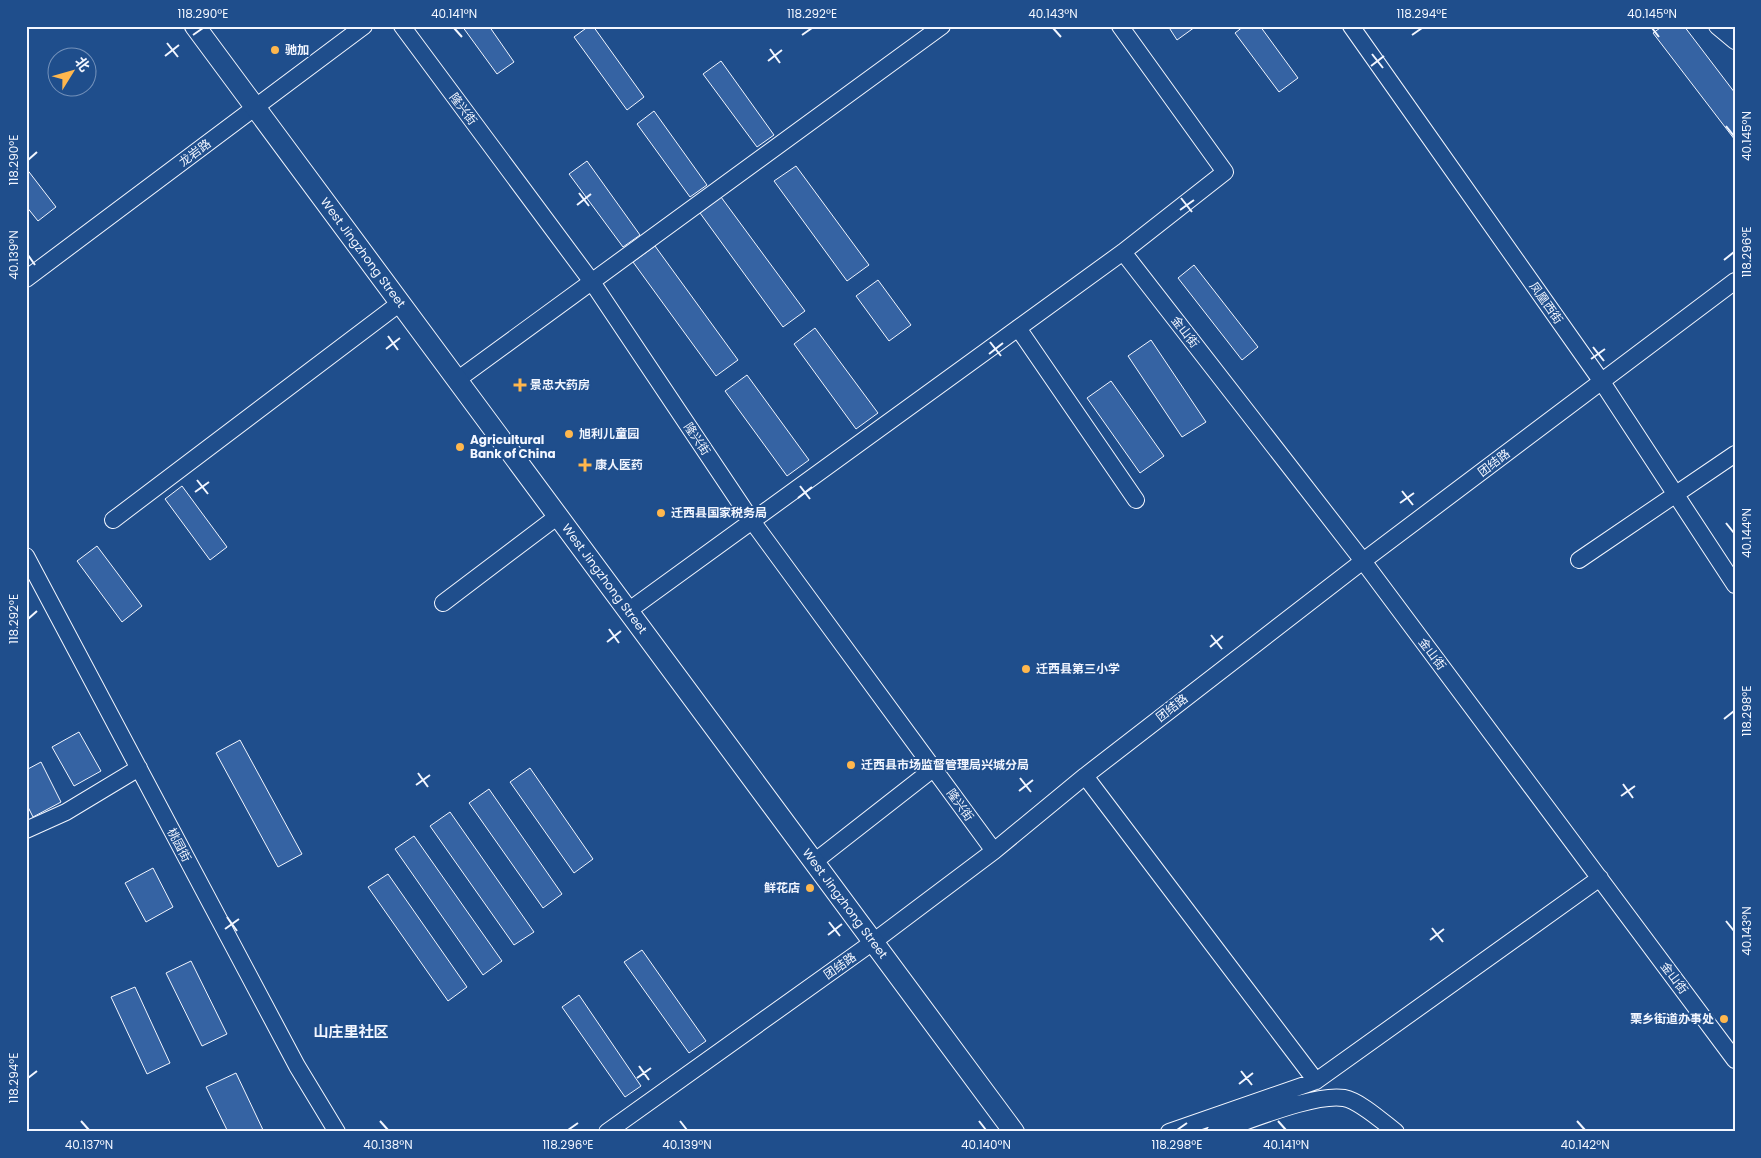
<svg xmlns="http://www.w3.org/2000/svg" width="1761" height="1158" viewBox="0 0 1761 1158" font-family="Poppins,'Noto Sans SC',sans-serif">
	<rect width="100%" height="100%" fill="#1f4e8c"/>
	<path fill="#3563a3" stroke="#f2f6ff" d="M462,26H489L514,62L497,74Z
		M589,26H593L644,97L627,110L574,37Z
		M1168,26H1195V27L1177,40Z
		M1244,26H1260L1298,78L1279,92L1235,33Z
		M1663,26H1684L1735,93V140L1653,33Z
		M721,61L774,135L757,147L703,74Z
		M654,111L707,185L690,197L637,124Z
		M587,161L640,235L623,247L569,174Z
		M796,166L869,265L847,281L774,181Z
		M26,168L56,207L38,221L26,206Z
		M721,197L805,311L783,327L700,213Z
		M655,246L738,360L716,376L633,262Z
		M1194,265L1258,347L1242,360L1178,278Z
		M878,280L911,325L889,341L856,296Z
		M815,328L878,413L856,429L794,344Z
		M1151,340L1206,422L1182,437L1128,356Z
		M747,375L809,460L787,476L725,391Z
		M1111,381L1164,456L1140,473L1087,398Z
		M182,486L227,547L210,560L165,499Z
		M97,546L142,606L122,622L77,561Z
		M79,732L101,771L74,786L52,747Z
		M240,740L302,854L278,867L216,753Z
		M41,762L61,802L33,817L26,803V770Z
		M530,768L593,859L574,873L510,782Z
		M489,789L562,894L543,908L469,803Z
		M450,812L534,932L514,945L430,826Z
		M414,836L502,961L483,975L395,849Z
		M153,868L173,907L146,922L125,883Z
		M388,874L467,987L448,1001L368,887Z
		M642,950L706,1041L689,1053L624,962Z
		M191,961L227,1034L202,1046L166,973Z
		M135,987L170,1063L147,1074L111,997Z
		M579,995L641,1086L625,1097L562,1007Z
		M236,1073L264,1132H228L206,1087Z"/>
	<g fill="none" stroke-linecap="round" stroke-linejoin="round">
		<defs>
			<path id="minor" d="M402,26L592,282L752,521L994,851
				M1351,26L1602,382L1735,585
				M1717,26L1735,41
				M1123,252L1363,561L1735,1060
				M26,279L364,26
				M1018,328L1136,500
				M457,380L942,26
				M113,520L400,303
				M26,556L297,1066L337,1132
				M1579,560L1735,454
				M443,603L558,516
				M628,611L1123,252L1225,172L1120,26
				M1085,776L1316,1081
				M26,830L66,812L139,768
				M814,862L933,769
				M607,1132L873,942L994,851L1085,776L1363,561L1735,281
				M1169,1132L1316,1081L1600,878
				M1215,1132C1247,1122 1314,1093 1344,1098C1360,1101 1383,1122 1396,1132"/>
			<g id="major">
				<path id="s1" d="M195,26L1014,1132"/>
			</g>
		</defs>
		<use href="#minor" stroke="#f2f6ff" stroke-width="18"/>
		<use href="#major" stroke="#f2f6ff" stroke-width="22"/>
		<use href="#minor" stroke="#1f4e8c" stroke-width="16"/>
		<use href="#major" stroke="#1f4e8c" stroke-width="20"/>
	</g>
	<path fill="none" stroke="#f2f6ff" stroke-width="2" d="M454,28L462,37M1053,28L1061,37M1652,28L1659,37M193,35L203,28M802,35L812,28M1412,35L1422,28M167,43L178,57M770,49L780,63M1372,54L1383,68M165,56L179,45M768,61L782,50M1371,66L1384,56M1726,126L1734,136M28,160L37,152M579,193L589,206M1181,198L1192,212M577,205L591,194M1180,210L1194,200M28,255L35,265M1724,260L1734,252M388,336L398,350M990,342L1001,356M1593,347L1604,361M386,349L400,338M989,354L1003,343M1591,359L1605,349M197,480L208,494M800,486L810,499M1402,491L1413,505M195,492L209,482M798,498L812,487M1400,503L1414,493M1726,523L1734,533M28,619L37,611M609,629L619,643M1211,635L1222,649M607,642L621,631M1210,647L1223,636M1724,719L1734,711M418,773L428,787M1020,778L1031,792M1623,784L1633,798M416,785L430,775M1019,791L1033,780M1621,796L1635,786M227,917L237,931M1726,921L1734,931M829,922L840,936M1432,928L1443,942M225,929L239,919M828,935L842,924M1430,940L1444,929M639,1066L649,1080M1241,1071L1252,1085M28,1078L37,1071M637,1078L651,1068M1239,1084L1253,1073M81,1121L89,1130M380,1121L388,1130M680,1121L687,1130M979,1121L986,1130M1278,1121L1286,1130M1577,1121L1585,1130M568,1130L578,1123M1177,1130L1187,1123"/>
	<g fill="#ffb74d" stroke="#1f4e8c" stroke-width="2">
		<circle cx="275" cy="50" r="5"/>
		<path d="M517.5 377.5h5v5h5v5h-5v5h-5v-5h-5v-5h5z"/>
		<circle cx="569" cy="434" r="5"/>
		<circle cx="460" cy="447" r="5"/>
		<path d="M582.5 457.5h5v5h5v5h-5v5h-5v-5h-5v-5h5z"/>
		<circle cx="661" cy="513" r="5"/>
		<circle cx="1026" cy="669" r="5"/>
		<circle cx="851" cy="765" r="5"/>
		<circle cx="810" cy="888" r="5"/>
		<circle cx="1724" cy="1019" r="5"/>
	</g>
	<g text-anchor="middle" stroke-width="4" stroke-linejoin="round" paint-order="stroke">
		<g font-size="12" font-weight="bold" fill="#f2f6ff" stroke="#1f4e8c" text-anchor="start">
			<text x="285" y="54">驰加</text>
			<text x="530" y="389">景忠大药房</text>
			<text x="579" y="438">旭利儿童园</text>
			<text x="470" y="444">Agricultural<tspan x="470" dy="14">Bank of China</tspan></text>
			<text x="595" y="469">康人医药</text>
			<text x="671" y="517">迁西县国家税务局</text>
			<text x="1036" y="673">迁西县第三小学</text>
			<text x="861" y="769">迁西县市场监督管理局兴城分局</text>
			<text x="800" y="892" text-anchor="end">鲜花店</text>
			<text x="1714" y="1023" text-anchor="end">栗乡街道办事处</text>
		</g>
		<g font-size="12" fill="#f2f6ff" stroke="#1f4e8c">
			<text transform="translate(463 109) rotate(53)" y="4">隆兴街</text>
			<text transform="translate(195 153) rotate(-37)" y="4">龙岩路</text>
			<text dy="4" stroke="none"><textPath href="#s1" startOffset="282">West Jingzhong Street</textPath></text>
			<text transform="translate(1546 303) rotate(55)" y="4">凤凰西街</text>
			<text transform="translate(1185 332) rotate(52)" y="4">金山街</text>
			<text transform="translate(697 439) rotate(56)" y="4">隆兴街</text>
			<text transform="translate(1494 463) rotate(-37)" y="4">团结路</text>
			<text dy="4" stroke="none"><textPath href="#s1" startOffset="688">West Jingzhong Street</textPath></text>
			<text transform="translate(1432 654) rotate(53)" y="4">金山街</text>
			<text transform="translate(1172 708) rotate(-38)" y="4">团结路</text>
			<text transform="translate(960 805) rotate(54)" y="4">隆兴街</text>
			<text transform="translate(179 845) rotate(62)" y="4">桃园街</text>
			<text dy="4" stroke="none"><textPath href="#s1" startOffset="1092">West Jingzhong Street</textPath></text>
			<text transform="translate(840 966) rotate(-35)" y="4">团结路</text>
			<text transform="translate(1674 978) rotate(53)" y="4">金山街</text>
		</g>
		<g font-size="15" font-weight="bold" fill="#f2f6ff" stroke="#1f4e8c">
			<text x="351" y="1037">山庄里社区</text>
		</g>
	</g>
	<rect width="1761" height="1158" fill="none" stroke="#1f4e8c" stroke-width="55"/>
	<g transform="translate(72 72) rotate(53)"><circle r="24" fill="#1f4e8c" stroke="#7391ba"/>
	<path d="M0-4L9 19L0 12L-9 19Z" fill="#ffb74d"/>
	<text y="-8" font-size="14" font-weight="bold" text-anchor="middle" fill="#f2f6ff">北</text>
	</g>
	<rect x="28" y="28" width="1706" height="1102" fill="none" stroke="#f2f6ff" stroke-width="2"/>
	<g font-size="12" text-anchor="middle" fill="#f2f6ff">
		<text x="203" y="18">118.290°E</text>
		<text x="454" y="18">40.141°N</text>
		<text x="812" y="18">118.292°E</text>
		<text x="1053" y="18">40.143°N</text>
		<text x="1422" y="18">118.294°E</text>
		<text x="1652" y="18">40.145°N</text>
		<text transform="translate(1747 136) rotate(-90)" y="4">40.145°N</text>
		<text transform="translate(14 160) rotate(-90)" y="4">118.290°E</text>
		<text transform="translate(1747 252) rotate(-90)" y="4">118.296°E</text>
		<text transform="translate(14 255) rotate(-90)" y="4">40.139°N</text>
		<text transform="translate(1747 533) rotate(-90)" y="4">40.144°N</text>
		<text transform="translate(14 619) rotate(-90)" y="4">118.292°E</text>
		<text transform="translate(1747 711) rotate(-90)" y="4">118.298°E</text>
		<text transform="translate(1747 931) rotate(-90)" y="4">40.143°N</text>
		<text transform="translate(14 1078) rotate(-90)" y="4">118.294°E</text>
		<text x="89" y="1149">40.137°N</text>
		<text x="388" y="1149">40.138°N</text>
		<text x="568" y="1149">118.296°E</text>
		<text x="687" y="1149">40.139°N</text>
		<text x="986" y="1149">40.140°N</text>
		<text x="1177" y="1149">118.298°E</text>
		<text x="1286" y="1149">40.141°N</text>
		<text x="1585" y="1149">40.142°N</text>
	</g>
</svg>
